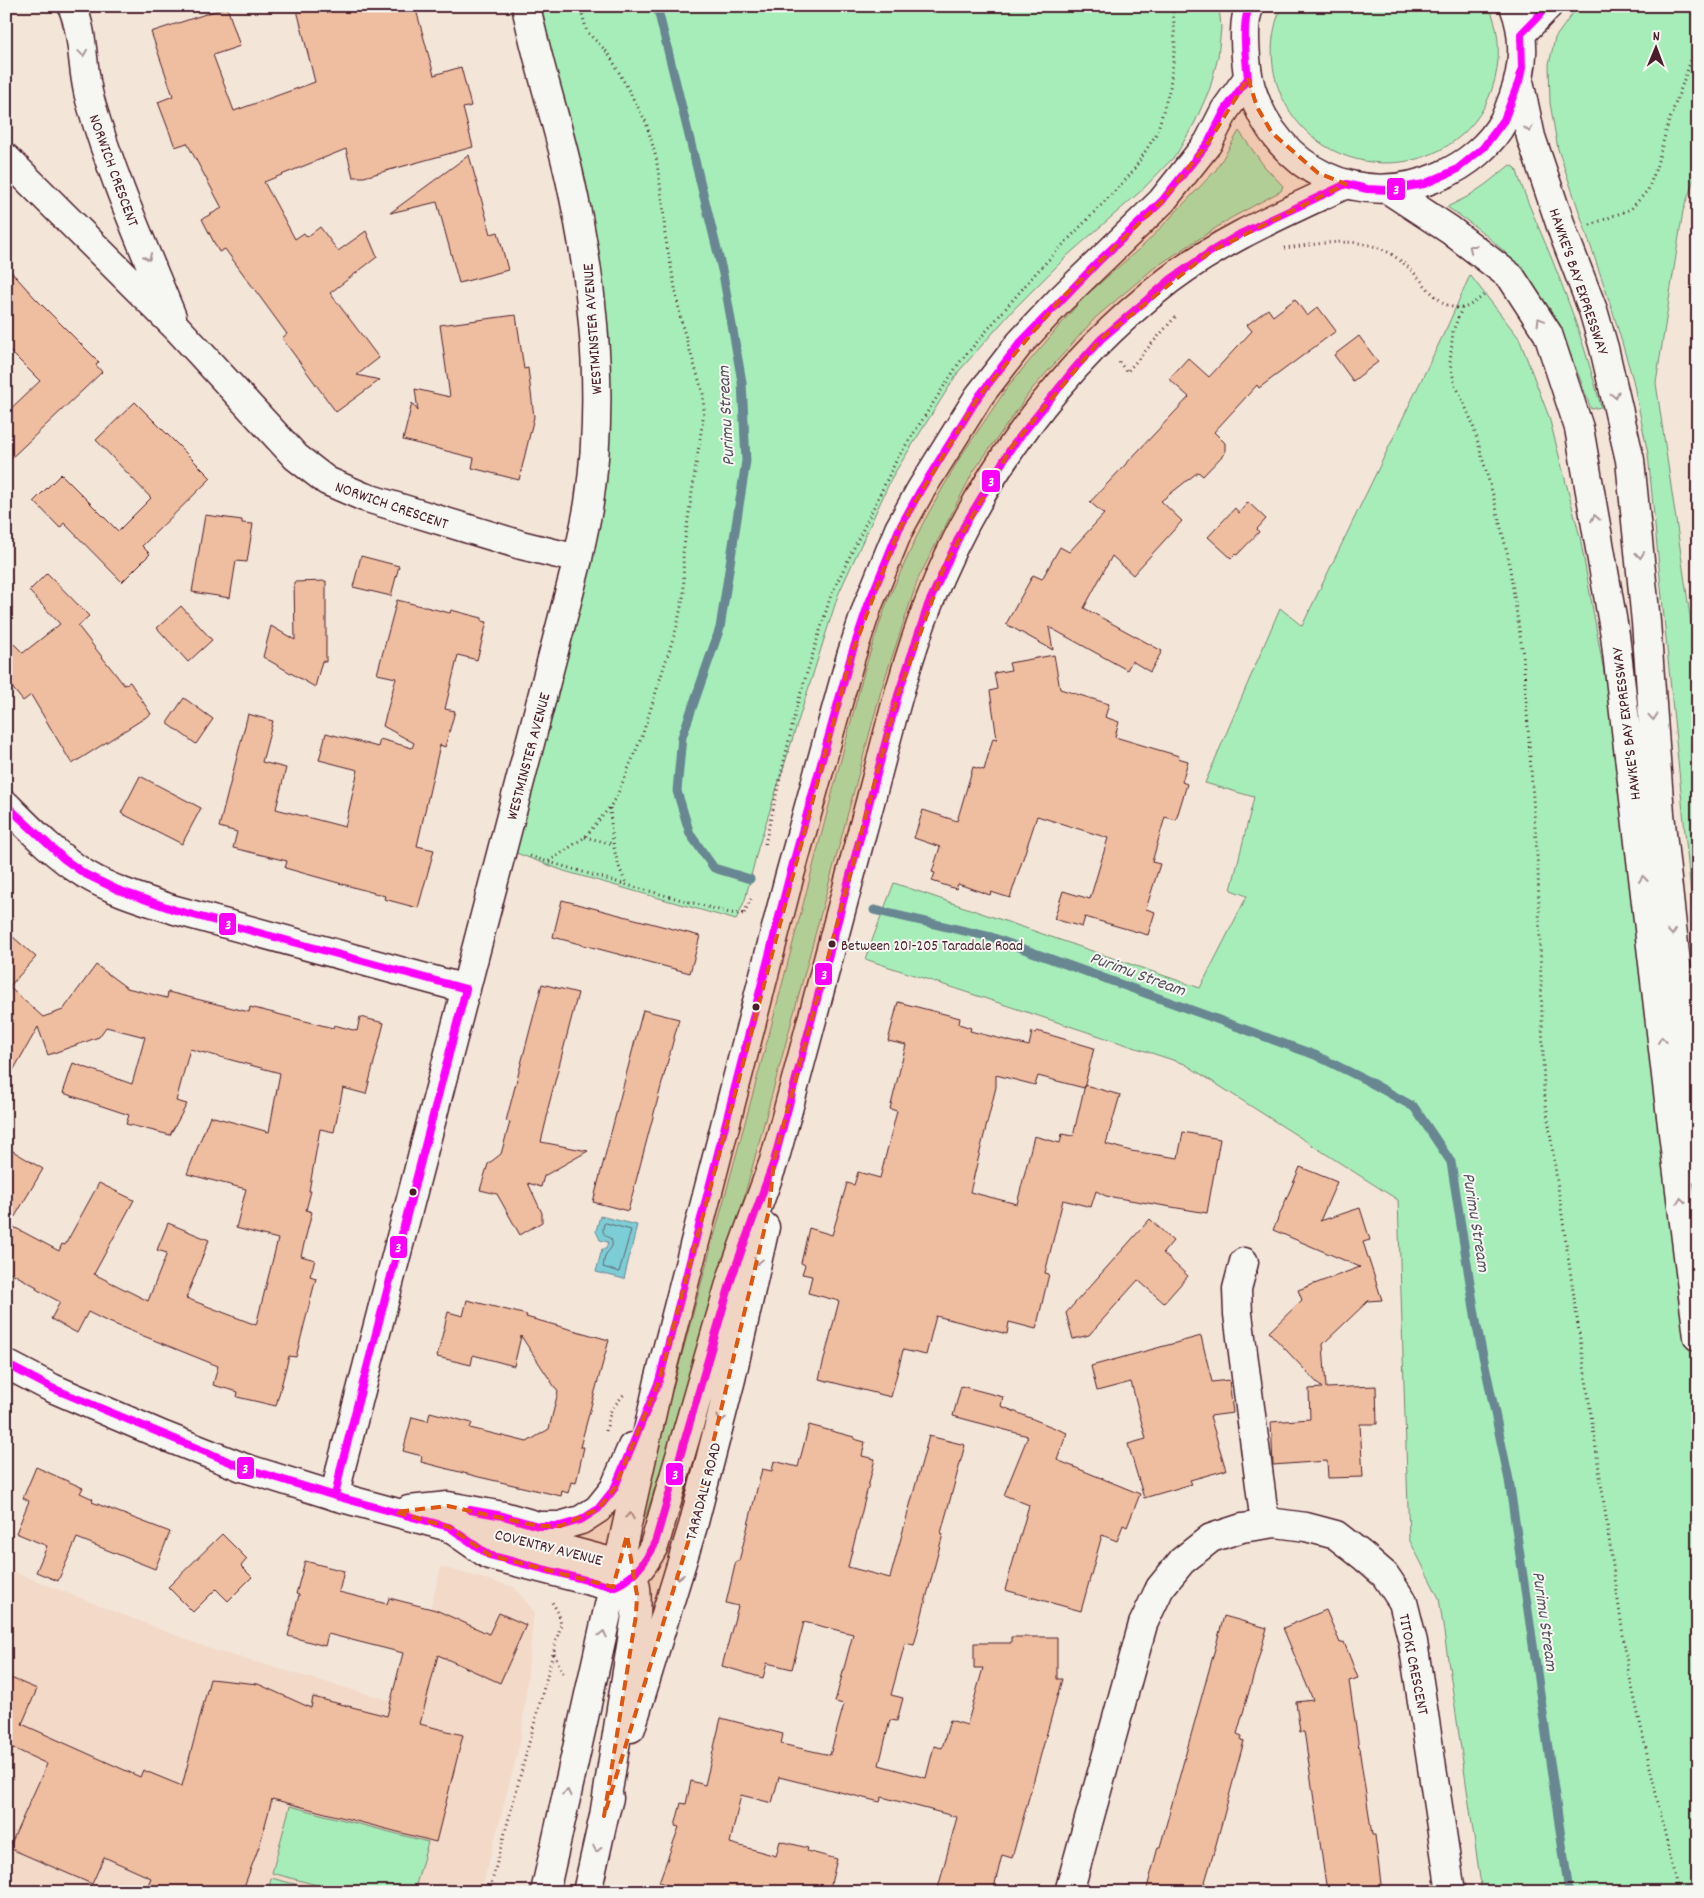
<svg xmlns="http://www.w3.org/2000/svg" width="1704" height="1898" viewBox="0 0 1704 1898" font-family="Dekko,sans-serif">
	<rect width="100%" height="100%" fill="#f4e5d9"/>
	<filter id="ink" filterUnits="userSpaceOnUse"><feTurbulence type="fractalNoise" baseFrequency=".02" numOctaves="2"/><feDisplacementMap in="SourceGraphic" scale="10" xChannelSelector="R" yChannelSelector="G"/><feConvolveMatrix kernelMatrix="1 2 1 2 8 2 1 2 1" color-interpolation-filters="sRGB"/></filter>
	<g filter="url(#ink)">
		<path fill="#f2d9c8" d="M441,1567L514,1587L534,1612L521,1739L481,1892H6V1569L213,1650L406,1705Z"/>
		<path fill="#a7edb9" stroke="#788672" d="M536,6H1219L1221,28L1218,57L1210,88L1195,122L1176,155L1141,191L1068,255L1015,308L959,371L892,477L838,595L758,848L745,900L736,920L564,871L503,848L604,402Z
			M1282,6H1489C1498,27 1500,47 1497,69C1479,181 1327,197 1281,95C1269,67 1269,34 1282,6Z
			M1578,6H1698V168L1683,211L1656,383L1698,671V927L1692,904L1648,454L1633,380L1613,312L1558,149L1550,103L1549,64L1555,38Z
			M1239,131L1264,166L1283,186L1281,191L1231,218L1154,268L1095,318L1032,389L973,472L918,579L882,687L732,1242L645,1519L638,1516L771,1027L865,668L887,602L922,525L959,459L1009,385L1084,297L1146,243L1216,170Z
			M1510,165L1516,168C1525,199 1539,227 1551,257C1571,306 1588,356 1601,407L1591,409C1575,365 1559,319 1530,281C1508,251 1478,227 1447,207L1467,197L1486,184Z
			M1470,275L1519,338L1549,417L1580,537L1620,763L1662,1121L1698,1375V1892H1482L1439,1598L1409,1539L1398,1200L1185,1064L865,959L894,883L1200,988L1247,896L1231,890L1254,797L1205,783L1280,608L1302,626L1448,325Z
			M290,1806L428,1842L414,1892H343L272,1873Z
			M271,1878L325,1892H268Z"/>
		<path fill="#7dcdd7" stroke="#698792" d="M600,1216L637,1225L624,1279L596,1272L602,1249H606L608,1242L600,1240L596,1231Z"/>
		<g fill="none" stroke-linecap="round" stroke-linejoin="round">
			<path stroke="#5e6570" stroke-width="1" d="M606,1223L631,1230L619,1272L603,1267C604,1263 604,1257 606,1254C611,1248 614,1246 611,1239C604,1234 601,1234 604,1224Z"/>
			<path stroke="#698792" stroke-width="9" d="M657,6L723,274L742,382L746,461L720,628L682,737L677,791L690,834L714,868L750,879
				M874,910L991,937L1315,1055L1366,1080L1414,1107L1451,1162L1477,1327L1509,1480L1569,1892"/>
		</g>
		<path fill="#efbda0" stroke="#4a1f2b" d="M296,6H415L434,75L461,67L471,106L463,108L473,147L364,177H353L346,149L264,182L295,239L304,233L307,237L320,227L338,251L366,231L377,257L330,293L379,358L357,375L380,380L336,412L282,338L287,334L225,249L219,252L202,219L222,208L187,143L175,147L158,102L173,96L151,32L227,7L240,46L213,55L234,111L315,82Z
			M469,155L491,234L498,232L508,270L459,283L437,202L390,213Z
			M6,266L35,298L99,362L96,365L102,372L6,463V413L40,381L6,347Z
			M1295,299L1307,316L1318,307L1336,331L1259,388L1257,385L1214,432L1225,443V453L1203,476L1198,472L1161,501L1182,521L1133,575L1112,556L1084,608L1162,651L1150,672L1132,661L1127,670L1049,627L1053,650L1006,624L1033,575L1042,579L1060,547L1069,552L1104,514L1090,502L1189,397L1169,379L1188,358L1209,377L1252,331L1247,325L1268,309L1273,316Z
			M516,315L524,369L528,368L534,417L519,480L472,468L474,458L403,440L412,403L418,411L415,389L450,397L440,325Z
			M1359,336L1378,362L1353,381L1334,355Z
			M135,402L211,478L142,546L150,554L122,582L64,523L60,528L34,501L61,474L118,531L151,498L96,440Z
			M1248,502L1266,519L1257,529L1259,532L1237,555L1235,554L1231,558L1208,537L1235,508L1239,513Z
			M205,515L242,520V523L253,524L247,562L236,561L230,598L192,592Z
			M361,556L399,566L391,596L353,587Z
			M47,573L89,616L78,626L124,685L130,682L151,714L72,764L31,695L23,701L6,680V636L23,653L60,624L29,591Z
			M326,581V662L322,661L315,687L263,657L271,626L295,640L294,582Z
			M397,600L450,613L451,610L482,618V621L487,622L477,660L458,655L445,709L455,711L445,747L440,745L417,846L434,850L418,908L384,899L385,896L285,868L287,861L233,848L237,832L219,827L248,714L273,721L262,762L286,768L276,809L345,827L358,770L319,760L326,733L378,747L380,739L412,748L414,743L383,726L396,678L377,674Z
			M181,606L212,640L188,662L157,628Z
			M1054,655L1060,689L1109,704L1105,717L1119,722L1115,737L1179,756L1178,758L1188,761L1182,782L1187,784L1176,820L1165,817L1152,862L1160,864L1146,909L1155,912L1148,935L1085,917L1082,927L1054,919L1063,891L1090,899L1108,838L1037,816L1010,898L991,892L990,895L958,884L956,889L932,881L935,873L932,872L940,847L914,838L923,810L957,821L973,767L984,770L993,738L997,739L990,691L997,689L994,673L1011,670L1009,663Z
			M184,698L213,719L196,744L167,723Z
			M140,776L201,808L182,844L121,813Z
			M562,900L700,936L690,973L553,937Z
			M6,931L36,957L9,987L43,1017L63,1010L96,965L127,988L167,998L168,992L249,1012L250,1007L333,1028L334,1025L357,1031L360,1017L384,1023L366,1094L343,1088L334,1132L320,1129L309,1191H311L306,1210L312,1212L301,1256L315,1260L310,1276L316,1278L296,1357L289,1356L276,1406L237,1397L238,1392L213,1385L218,1366L104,1320L88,1312L77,1333L51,1319L60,1302L36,1289L37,1287L6,1270V1147L43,1169L10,1225L59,1251L62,1244L65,1245L99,1183L134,1200L94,1274L148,1301L167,1253L157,1250L168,1223L209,1240L186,1298L256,1325L278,1239L236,1228L246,1189L187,1174L210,1116L269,1132L280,1073L190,1049L176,1101L187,1104L170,1135L126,1124L129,1115L63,1093L73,1063L132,1084L145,1037L106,1027L99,1037L48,1055L38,1027L6,1083Z
			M542,984L578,993L547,1112L548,1113L541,1142L588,1151L544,1176L541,1187L528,1183L542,1213V1222L520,1235L497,1194L480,1190L488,1164L501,1154L510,1122L506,1121Z
			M898,1002L960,1018L959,1024L971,1028L970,1031L1029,1046L1032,1032L1036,1033L1037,1031L1094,1048L1084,1088L1038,1076L1035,1085L996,1075V1087L970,1192L1017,1204L1034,1136L1060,1143L1062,1134L1073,1136L1085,1085L1120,1095L1106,1144L1131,1151L1178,1158L1183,1132L1220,1139L1207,1213L1106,1196L1096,1191L1091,1207L1063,1200L1045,1273L1049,1274L1036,1329L1009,1322L1007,1334L936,1316L926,1355L903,1350L891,1397L819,1379L839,1301L808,1293L812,1276L802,1274L805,1265L801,1263L809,1228L832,1235L847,1183L854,1185L858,1172L880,1178L897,1111L890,1109L906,1045L888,1041Z
			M643,1010L679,1019L628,1211L593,1202Z
			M1300,1167L1337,1182L1320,1221L1360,1208L1370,1240L1363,1242L1382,1300L1368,1301L1323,1344L1326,1388L1376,1386L1377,1424H1360L1363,1477L1328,1478L1327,1461L1273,1465L1271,1422L1310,1419L1309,1389L1322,1388L1269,1332L1302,1300L1298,1290L1360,1267L1273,1230Z
			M1150,1219L1173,1241L1163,1253L1188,1276L1164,1303L1138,1280L1089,1335L1073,1339L1066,1313Z
			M467,1300L527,1315L526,1317L609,1340L580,1447H584L576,1483L571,1482L568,1493L562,1491L561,1496L479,1477L421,1462L422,1456L403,1451L412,1417L428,1421L430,1412L472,1423L470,1428L527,1442L549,1429L558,1392L521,1336L514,1366L473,1355L471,1365L437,1357L448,1312L463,1316Z
			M1201,1336L1212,1382L1229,1380L1233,1413L1210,1416L1226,1470L1190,1480L1192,1484L1144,1498L1128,1444L1146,1439L1131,1382L1097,1391L1091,1366Z
			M961,1386L1003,1397L1001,1406L1067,1433L1057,1460L1140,1494L1127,1527L1123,1525L1117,1541L1102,1535L1081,1611L1005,1590L1029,1505L1004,1495L1028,1436L953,1416Z
			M809,1425L854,1437V1439L865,1442L862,1456L875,1459L848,1567L890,1578L929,1436L965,1445L941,1533L943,1534L914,1645L905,1643L891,1695L903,1698L897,1721L890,1720L879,1765L926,1778L934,1746L942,1748L950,1720L967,1725L983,1668H974V1643H1011V1637H1057V1679H1062L1012,1858L1002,1855L993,1892H937L957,1817L882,1797L880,1802L779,1777L772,1803L741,1795L730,1843L776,1856L780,1841L808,1848L807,1851L837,1859L829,1892H686L659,1882L679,1827L675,1826L681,1803L686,1804L691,1781L705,1785L721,1718L783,1734L781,1744L830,1755L844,1704L835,1702L853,1634L804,1622L792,1669L767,1663L763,1678L722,1666L738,1606L726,1603L736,1561H739L762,1469L772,1471L774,1461L798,1467Z
			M36,1467L83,1488L80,1493L93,1499L92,1502L170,1532L155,1569L77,1538L58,1581L36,1572L47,1546L16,1533L29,1501L23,1498Z
			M222,1534L247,1559L241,1566L252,1577L228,1601L216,1589L193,1612L168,1587Z
			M305,1561L344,1571L339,1592L387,1604L389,1598L436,1610L489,1634L499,1613L526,1625L500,1683L438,1655L420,1724L463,1735L436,1842L272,1799L260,1844L242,1892H145L151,1878L104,1857L92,1884L9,1848L47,1764L13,1748L6,1761V1676L37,1689L22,1724L140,1777L143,1770L182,1786L210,1679L258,1684L311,1708L313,1697L387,1716L403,1653L328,1634L325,1646L288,1636L299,1595L296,1594Z
			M1326,1610L1340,1643L1344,1642L1358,1678L1349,1681L1372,1835H1375L1382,1892H1327L1305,1737L1304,1732H1300L1296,1702L1313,1700L1283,1628Z
			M1224,1616L1267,1628L1237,1734L1242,1736L1241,1740L1244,1741L1215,1848L1202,1892H1146L1158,1847H1160Z"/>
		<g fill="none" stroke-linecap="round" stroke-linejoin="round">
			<defs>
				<path id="minor" d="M72,6C85,36 81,69 90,100C111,174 143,246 172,317
					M6,158L177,328L296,457L327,481L364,497L521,545L578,559
					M6,805C31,830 55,855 85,874C113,891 145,900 175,910L466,989
					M1244,1262L1237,1289L1238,1314L1265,1524
					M335,1496L341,1467L578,559C581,541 586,522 589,503C605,395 594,286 570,179C557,121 538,65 526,6
					M1069,1892L1143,1624L1160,1588L1182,1561L1211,1538L1242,1528L1276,1523L1306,1527L1336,1535L1363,1556L1385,1575L1403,1602L1413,1642L1451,1892"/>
				<path id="major" d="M6,1364L52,1388L164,1436L242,1467L335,1496L449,1527L495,1531L619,1564C640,1579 637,1591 636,1615L604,1816
					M409,1510L448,1506L503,1516L538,1526H560L581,1520L598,1509L614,1489L632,1447
					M450,1528L489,1555L613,1587
					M613,1587C634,1580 644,1564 654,1546L732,1277L774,1161L785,1121C810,1025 837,928 862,832C883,756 900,678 928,605C977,478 1062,363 1169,280C1223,239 1285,213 1346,184
					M631,1728L693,1526L731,1379L765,1227
					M545,1892L659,1381L789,878L851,656L868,605L899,529L920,491L979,396L1020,343L1060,300L1162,201L1208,143L1225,110L1248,78
					M587,1892L604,1816L609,1798"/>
				<path id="highway" d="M1250,6C1241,22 1246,71 1251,88C1277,171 1360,211 1440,176C1466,165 1491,145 1504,120C1508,113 1510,105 1513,98C1524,69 1526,36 1514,6
					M1521,34L1548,6
					M1519,81L1531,137L1564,235L1593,310L1604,348L1630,460L1646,622L1660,814L1698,1169
					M1389,190L1450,230L1511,277L1548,334L1579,428L1615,635L1667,1084L1698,1337"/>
			</defs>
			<use href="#minor" stroke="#4a1f2b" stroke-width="31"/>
			<use href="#major" stroke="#4a1f2b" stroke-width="31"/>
			<use href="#highway" stroke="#4a1f2b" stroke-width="31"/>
			<path stroke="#4a1f2b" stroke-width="3" stroke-dasharray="1 4" stroke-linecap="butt" d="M1590,225L1631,209L1648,190L1656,168L1668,124L1698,41
				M1284,248C1314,245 1347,237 1376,247C1389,251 1402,261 1411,270C1425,283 1443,314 1466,307C1473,304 1480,298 1486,294
				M1462,308L1453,331L1450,363L1454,381L1472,422L1493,495L1508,556L1523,655L1538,870L1544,1091L1628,1669L1678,1892
				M1119,362L1127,372L1176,316
				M610,808C612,839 613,857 627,885
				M585,837L613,844
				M765,844L797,705L831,595L897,459L959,363L1035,274L1131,174L1157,133L1170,87L1175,45L1173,6
				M530,856L548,862L585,837L610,807L618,793L642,736L677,626L684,593L683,553L704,412L703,393L682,325L665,235L663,204L656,157L646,122L609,54L587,32L580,6
				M549,862L627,885L730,913L745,914
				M744,913L751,899
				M606,1431L611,1410L625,1393
				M554,1654L563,1673
				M489,1892L561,1624L559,1614L552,1602"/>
			<use href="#minor" stroke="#f6f6f2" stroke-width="28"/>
			<use href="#major" stroke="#f6f6f2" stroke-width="28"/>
			<use href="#highway" stroke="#f6f6f2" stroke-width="28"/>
			<defs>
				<path id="bus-1" d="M6,805L64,859L85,874L118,890L175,910L466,989L341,1467L335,1496
					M6,1364L52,1388L242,1467L335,1496L449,1527L489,1555L613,1587C633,1579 644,1564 654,1546L732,1277L774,1161L898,695L928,605L964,526L1011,448L1074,369L1101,339L1171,279L1210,252L1242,233L1346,184L1367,189L1389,190L1424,184L1456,170L1483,148L1504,120L1519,81L1522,68L1521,34L1548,6
					M470,1510L503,1516L538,1526H560L581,1520L598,1509L614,1489L659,1381L789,878L851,656L868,605L899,529L920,491L979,396L1020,343L1101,259L1162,201L1208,143L1225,110L1248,78C1246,61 1241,21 1250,6"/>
			</defs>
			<use href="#bus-1" stroke="#f6f6f2" stroke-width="11"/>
			<use href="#bus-1" stroke="#f0f" stroke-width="8"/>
		</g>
		<defs><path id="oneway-chevron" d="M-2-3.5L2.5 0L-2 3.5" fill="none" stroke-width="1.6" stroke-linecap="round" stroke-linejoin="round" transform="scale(1.25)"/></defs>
		<g stroke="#a99598">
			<use href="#oneway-chevron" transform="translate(83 53) rotate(82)"/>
			<use href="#oneway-chevron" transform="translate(1529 129) rotate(78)"/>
			<use href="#oneway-chevron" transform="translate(1472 248) rotate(-142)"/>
			<use href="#oneway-chevron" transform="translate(148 257) rotate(68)"/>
			<use href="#oneway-chevron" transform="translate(1540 321) rotate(-121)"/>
			<use href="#oneway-chevron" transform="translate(1615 395) rotate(77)"/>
			<use href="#oneway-chevron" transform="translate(1595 518) rotate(-100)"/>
			<use href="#oneway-chevron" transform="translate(1640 555) rotate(84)"/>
			<use href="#oneway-chevron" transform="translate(1653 717) rotate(86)"/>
			<use href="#oneway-chevron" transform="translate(1643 879) rotate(-97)"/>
			<use href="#oneway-chevron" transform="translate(1672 932) rotate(84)"/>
			<use href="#oneway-chevron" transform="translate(1662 1040) rotate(-97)"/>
			<use href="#oneway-chevron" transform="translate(1681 1201) rotate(-97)"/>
			<use href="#oneway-chevron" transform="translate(758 1261) rotate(103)"/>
			<use href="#oneway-chevron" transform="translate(721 1419) rotate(104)"/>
			<use href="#oneway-chevron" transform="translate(630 1516) rotate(-78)"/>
			<use href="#oneway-chevron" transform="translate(679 1576) rotate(106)"/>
			<use href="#oneway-chevron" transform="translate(603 1634) rotate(-77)"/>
			<use href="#oneway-chevron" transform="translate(567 1793) rotate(-77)"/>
			<use href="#oneway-chevron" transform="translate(597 1849) rotate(102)"/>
		</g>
	</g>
	<path fill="#e0560e" fill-opacity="0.2" stroke="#e0560e" stroke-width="4" stroke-dasharray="10 6" stroke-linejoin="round" d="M1248,78L1257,107L1272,133L1318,173L1346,184L1210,252L1101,339L1011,448L945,565L898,695L774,1161L769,1210L693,1526L604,1816L636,1615L637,1595L627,1535L613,1587L489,1555L449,1527L395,1512L448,1506L538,1526H560L598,1509L614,1489L659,1381L851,656L899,529L979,396L1060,300L1162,201L1208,143Z"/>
	<g fill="#4a1f2b" stroke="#f6f6f2" stroke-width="2">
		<circle cx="832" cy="944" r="4.5"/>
		<circle cx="756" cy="1007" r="4.5"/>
		<circle cx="413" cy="1192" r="4.5"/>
	</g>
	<g text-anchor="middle" stroke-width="4" stroke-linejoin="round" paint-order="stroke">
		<g font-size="15" fill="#4a1f2b" stroke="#f6f6f2" text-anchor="start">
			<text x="841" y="950">Between 201-205 Taradale Road</text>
		</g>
		<g font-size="16" fill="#4a1f2b" stroke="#f6f6f2">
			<text transform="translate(115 170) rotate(70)" y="6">NORWICH CRESCENT</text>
			<text transform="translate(1580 281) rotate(71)" y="6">HAWKE'S BAY EXPRESSWAY</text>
			<text transform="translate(591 329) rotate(-94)" y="6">WESTMINSTER AVENUE</text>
			<text transform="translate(392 504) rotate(19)" y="6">NORWICH CRESCENT</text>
			<text transform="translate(1625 724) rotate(-97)" y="6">HAWKE'S BAY EXPRESSWAY</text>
			<text transform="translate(527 756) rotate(-75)" y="6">WESTMINSTER AVENUE</text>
			<text transform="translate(702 1491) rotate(-75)" y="6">TARADALE ROAD</text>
			<text transform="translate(549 1546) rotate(14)" y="6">COVENTRY AVENUE</text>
			<text transform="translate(1415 1664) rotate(79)" y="6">TITOKI CRESCENT</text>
		</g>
		<g font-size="18" font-style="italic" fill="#59535f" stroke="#f6f6f2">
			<text transform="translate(725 416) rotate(-93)" y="6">Purimu Stream</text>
			<text transform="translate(1138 973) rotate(20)" y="6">Purimu Stream</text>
			<text transform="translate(1477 1222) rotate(81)" y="6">Purimu Stream</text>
			<text transform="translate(1546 1621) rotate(82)" y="6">Purimu Stream</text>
		</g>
	</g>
	<g stroke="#f6f6f2" stroke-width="2">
		<rect x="1386" y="177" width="20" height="24" rx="5" fill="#f0f"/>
		<rect x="981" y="469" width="20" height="24" rx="5" fill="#f0f"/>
		<rect x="218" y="912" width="19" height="24" rx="5" fill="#f0f"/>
		<rect x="814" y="962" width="19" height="24" rx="5" fill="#f0f"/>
		<rect x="389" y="1235" width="19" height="24" rx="5" fill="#f0f"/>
		<rect x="236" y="1456" width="19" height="24" rx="5" fill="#f0f"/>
		<rect x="665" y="1462" width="19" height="24" rx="5" fill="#f0f"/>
	</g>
	<g font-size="14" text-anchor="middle" font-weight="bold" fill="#fff">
		<text x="1396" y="194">3</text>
		<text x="991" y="486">3</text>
		<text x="228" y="929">3</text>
		<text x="824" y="979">3</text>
		<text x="398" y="1252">3</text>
		<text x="245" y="1473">3</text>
		<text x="675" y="1479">3</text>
	</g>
	<rect width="1704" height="1898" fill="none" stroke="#f6f6f2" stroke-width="25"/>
	<rect x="12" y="12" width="1679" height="1873" fill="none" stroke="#4a1f2b" stroke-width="2" filter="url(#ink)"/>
	<g transform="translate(1656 48) rotate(1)" stroke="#f6f6f2" stroke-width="4" paint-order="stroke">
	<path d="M0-4L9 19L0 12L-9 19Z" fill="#4a1f2b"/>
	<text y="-8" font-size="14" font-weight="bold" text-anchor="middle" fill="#4a1f2b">N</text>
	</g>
</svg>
